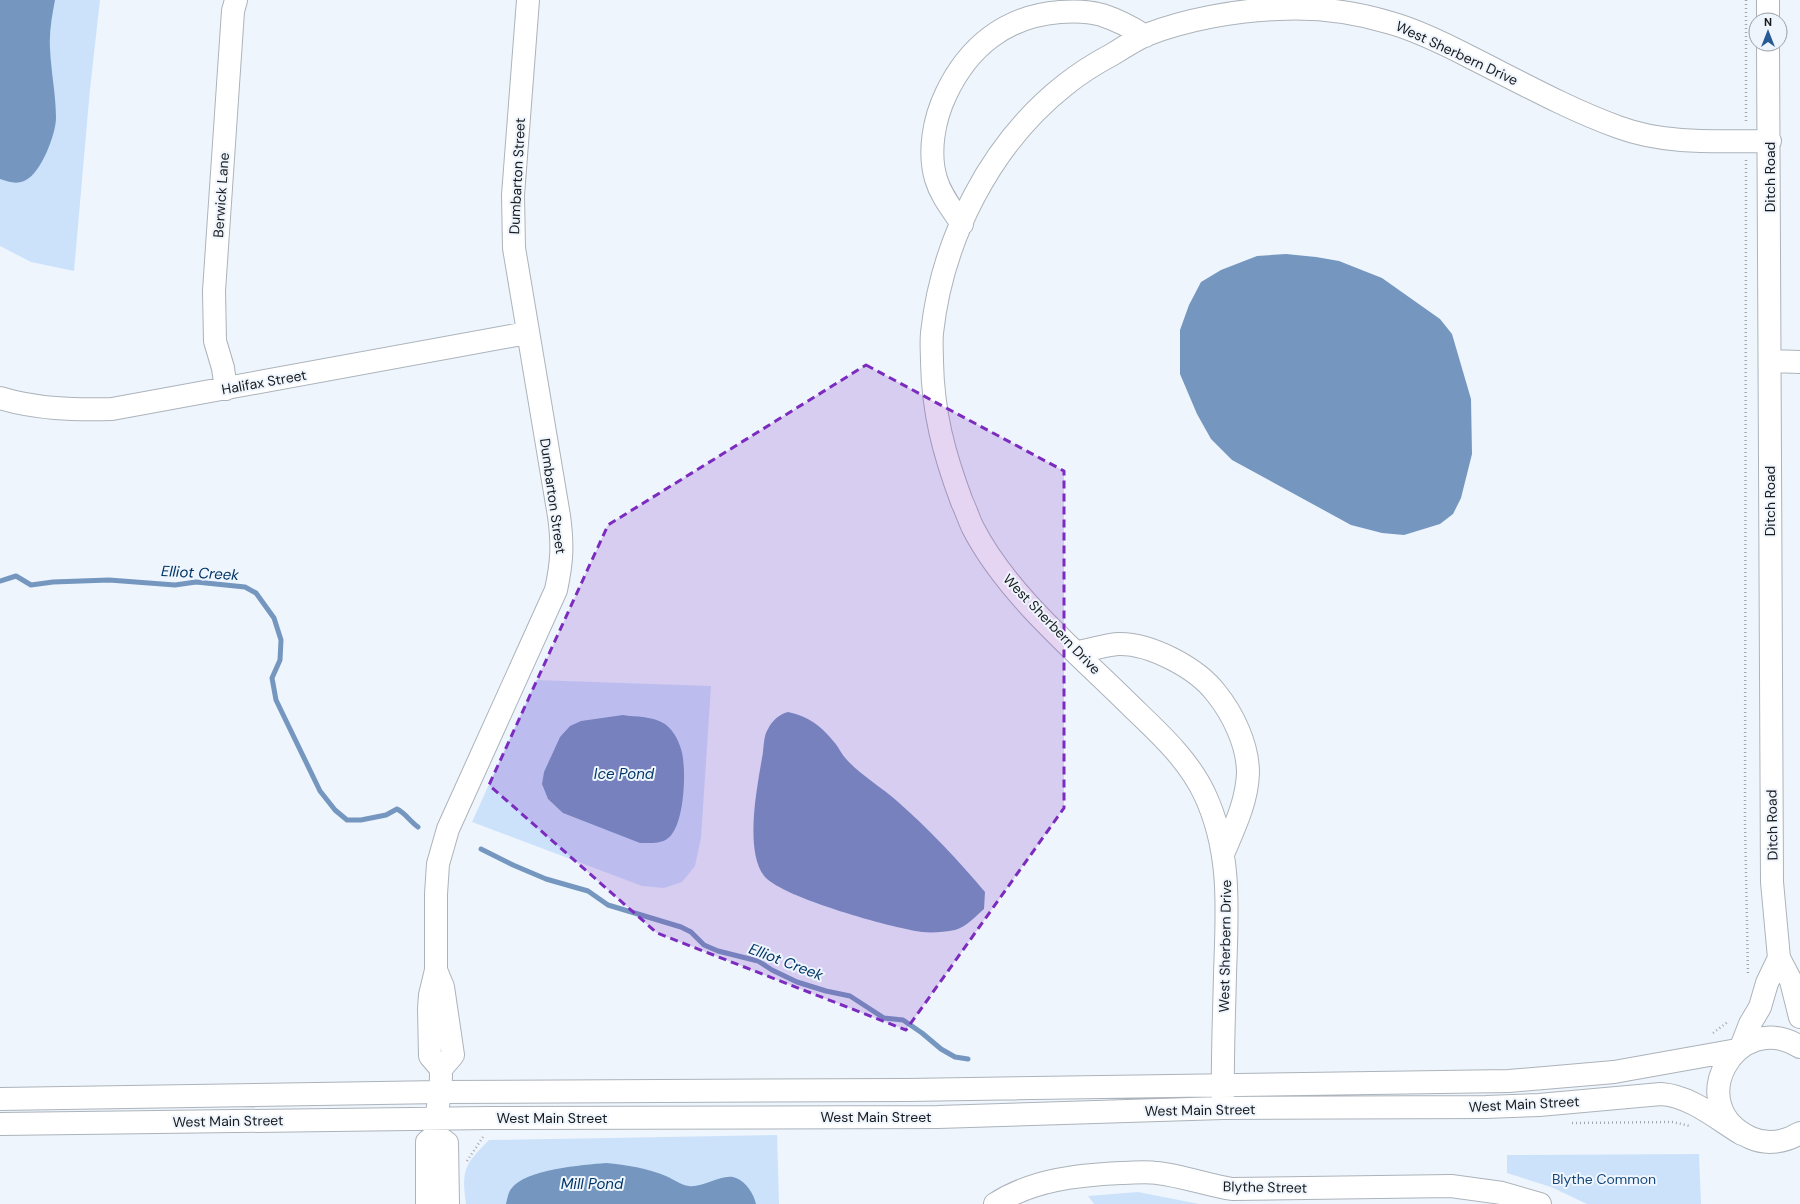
<svg xmlns="http://www.w3.org/2000/svg" width="1800" height="1204" viewBox="0 0 1800 1204" font-family="'DM Sans',sans-serif">
	<rect width="100%" height="100%" fill="#eef5fd"/>
	<path fill="#cce2fb" d="M0,0H100L90,89L74,271L31,262L0,246Z
		M536,680L711,686L701,838L695,866L682,882L664,888L642,886L472,822Z
		M777,1135L779,1204H466C461,1170 465,1164 489,1140Z
		M1699,1154L1701,1204H1587L1551,1187L1507,1173V1155Z
		M1138,1192L1199,1204H1094L1088,1196Z"/>
	<path fill="#7597bf" d="M0,0H55C52,16 49,32 50,48C51,72 56,95 56,118C56,134 41,173 26,180C17,185 9,182 0,179Z
		M1286,254L1316,257L1339,261L1382,278L1440,319L1452,334L1471,399L1472,454L1461,498L1453,514L1440,524L1404,535L1382,533L1351,525L1232,460L1211,439L1197,414L1180,374V330L1189,305L1201,282L1221,270L1257,256Z
		M788,712C810,717 821,726 835,743C839,748 842,755 847,760C862,776 881,787 897,801C929,829 958,860 985,892L984,909C976,916 966,927 955,930C945,932 932,933 922,932C892,928 784,898 765,877C744,852 757,788 762,758C764,750 763,736 768,729C772,721 779,714 788,712Z
		M623,715C636,717 653,716 665,724C673,730 678,739 681,749C687,767 685,828 667,839C660,844 648,843 640,843L563,813L548,799L542,784L544,772L560,737L570,726L581,721Z
		M606,1163C627,1165 647,1168 666,1176C673,1179 681,1185 689,1186C703,1188 724,1172 736,1178C746,1182 754,1194 756,1204H506C507,1200 508,1193 511,1189C525,1169 583,1165 606,1163Z"/>
	<g fill="none" stroke-linecap="round" stroke-linejoin="round">
		<path stroke="#7597bf" stroke-width="5" d="M0,581L16,576L31,585L53,582L109,580L175,585L196,582L245,587L256,593L274,618L281,640L280,660L272,678L276,700L320,791L335,810L347,820H361L386,815L397,809C405,813 410,821 418,827
			M481,849L513,865L546,879L588,891L608,905L681,927L691,932L704,945L718,951L758,961L772,970L797,982L826,991L850,996L884,1018L903,1020L922,1033L941,1049L955,1057L968,1059"/>
		<defs>
			<path id="minor" d="M1768,0V20
				M1768,44L1772,882L1779,958L1791,981L1800,1017
				M962,224C952,209 941,196 936,179C928,152 934,119 946,94C968,47 1006,16 1060,12C1073,11 1088,11 1102,15C1117,20 1131,27 1145,36
				M1770,361L1800,362
				M226,389L223,368L215,341L214,291L233,11L236,0
				M0,398C36,409 74,410 112,409L527,333
				M1077,652C1090,650 1105,645 1118,644C1150,643 1197,668 1216,693C1233,714 1248,745 1248,773C1247,802 1234,828 1223,854
				M436,970L443,987L453,1055L441,1069
				M1741,1047L1750,1024L1760,1007L1767,983L1779,958
				M1800,1047C1736,1007 1681,1107 1751,1138C1767,1145 1785,1142 1800,1133
				M0,1099L441,1092L907,1090L1509,1081L1614,1072L1737,1050
				M1223,1108C1222,1064 1224,1019 1225,974C1227,912 1232,853 1205,795C1189,760 1159,733 1132,707C1078,653 1008,596 973,528C969,520 966,510 962,502C944,454 933,413 932,362C932,352 931,343 932,333C942,240 990,144 1065,85C1080,73 1096,63 1113,54C1124,47 1135,40 1146,35C1184,20 1237,10 1278,9C1316,7 1355,12 1391,23C1419,31 1445,44 1470,57C1518,81 1568,109 1618,127C1666,145 1719,141 1770,141
				M0,1124L489,1118L938,1117L1223,1108L1486,1107L1539,1105L1661,1094C1691,1096 1717,1119 1742,1134
				M436,1135C435,1113 442,1092 441,1069L430,1056L429,1009L430,995L436,970V894L438,864L448,829L556,590C562,562 563,545 559,516L514,248L513,195L528,0
				M436,1135L447,1143L448,1204
				M427,1204V1142L436,1135
				M995,1204C1032,1180 1077,1175 1121,1173C1133,1173 1145,1171 1157,1173C1183,1176 1207,1185 1232,1189L1451,1186L1502,1193L1540,1204"/>
		</defs>
		<use href="#minor" stroke="#acb3ba" stroke-width="24"/>
		<path stroke="#a3a8ae" stroke-width="2.5" stroke-dasharray="1 3" stroke-linecap="butt" d="M1746,121V0
			M1746,160L1745,822L1748,975
			M1713,1033L1729,1021
			M1572,1123L1673,1122L1690,1126
			M467,1161L483,1137"/>
		<use href="#minor" stroke="#fff" stroke-width="22"/>
	</g>
	<path fill="#7b2cbf" fill-opacity="0.2" stroke="#7b2cbf" stroke-width="3" stroke-dasharray="8 5" stroke-linejoin="round" d="M866,365L1064,471V808L906,1030L657,933L489,785L608,525Z"/>
	<g text-anchor="middle" stroke-width="4" stroke-linejoin="round" paint-order="stroke">
		<g font-size="14" fill="#181a1d" stroke="#eef5fd">
			<text transform="translate(1457 53) rotate(25)" y="5">West Sherbern Drive</text>
			<text transform="translate(517 176) rotate(-87)" y="5">Dumbarton Street</text>
			<text transform="translate(1770 177) rotate(-90)" y="5">Ditch Road</text>
			<text transform="translate(221 195) rotate(-86)" y="5">Berwick Lane</text>
			<text transform="translate(264 382) rotate(-10)" y="5">Halifax Street</text>
			<text transform="translate(553 496) rotate(82)" y="5">Dumbarton Street</text>
			<text transform="translate(1770 501) rotate(-90)" y="5">Ditch Road</text>
			<text transform="translate(1052 624) rotate(46)" y="5">West Sherbern Drive</text>
			<text transform="translate(1772 825) rotate(-91)" y="5">Ditch Road</text>
			<text transform="translate(1225 946) rotate(-89)" y="5">West Sherbern Drive</text>
			<text transform="translate(1524 1104) rotate(-3)" y="5">West Main Street</text>
			<text transform="translate(1200 1110) rotate(-1)" y="5">West Main Street</text>
			<text x="876" y="1122">West Main Street</text>
			<text x="552" y="1123">West Main Street</text>
			<text transform="translate(228 1121) rotate(-1)" y="5">West Main Street</text>
			<text transform="translate(1265 1187) rotate(1)" y="5">Blythe Street</text>
		</g>
		<g font-size="14" fill="#154679" stroke="#eef5fd">
			<text x="1604" y="1184">Blythe Common</text>
		</g>
		<g font-size="15" font-style="italic" fill="#003566" stroke="#eef5fd">
			<text transform="translate(200 573) rotate(3)" y="5">Elliot Creek</text>
			<text x="624" y="779">Ice Pond</text>
			<text transform="translate(786 962) rotate(21)" y="5">Elliot Creek</text>
			<text x="592" y="1189">Mill Pond</text>
		</g>
	</g>
	<g transform="translate(1768 32)"><circle r="19" fill="#eef5fd" stroke="#989da3"/>
	<path d="M0-3L7 15L0 10L-7 15Z" fill="#265b94"/>
	<text y="-6" font-size="11" font-weight="bold" text-anchor="middle" fill="#181a1d">N</text>
	</g>
</svg>
